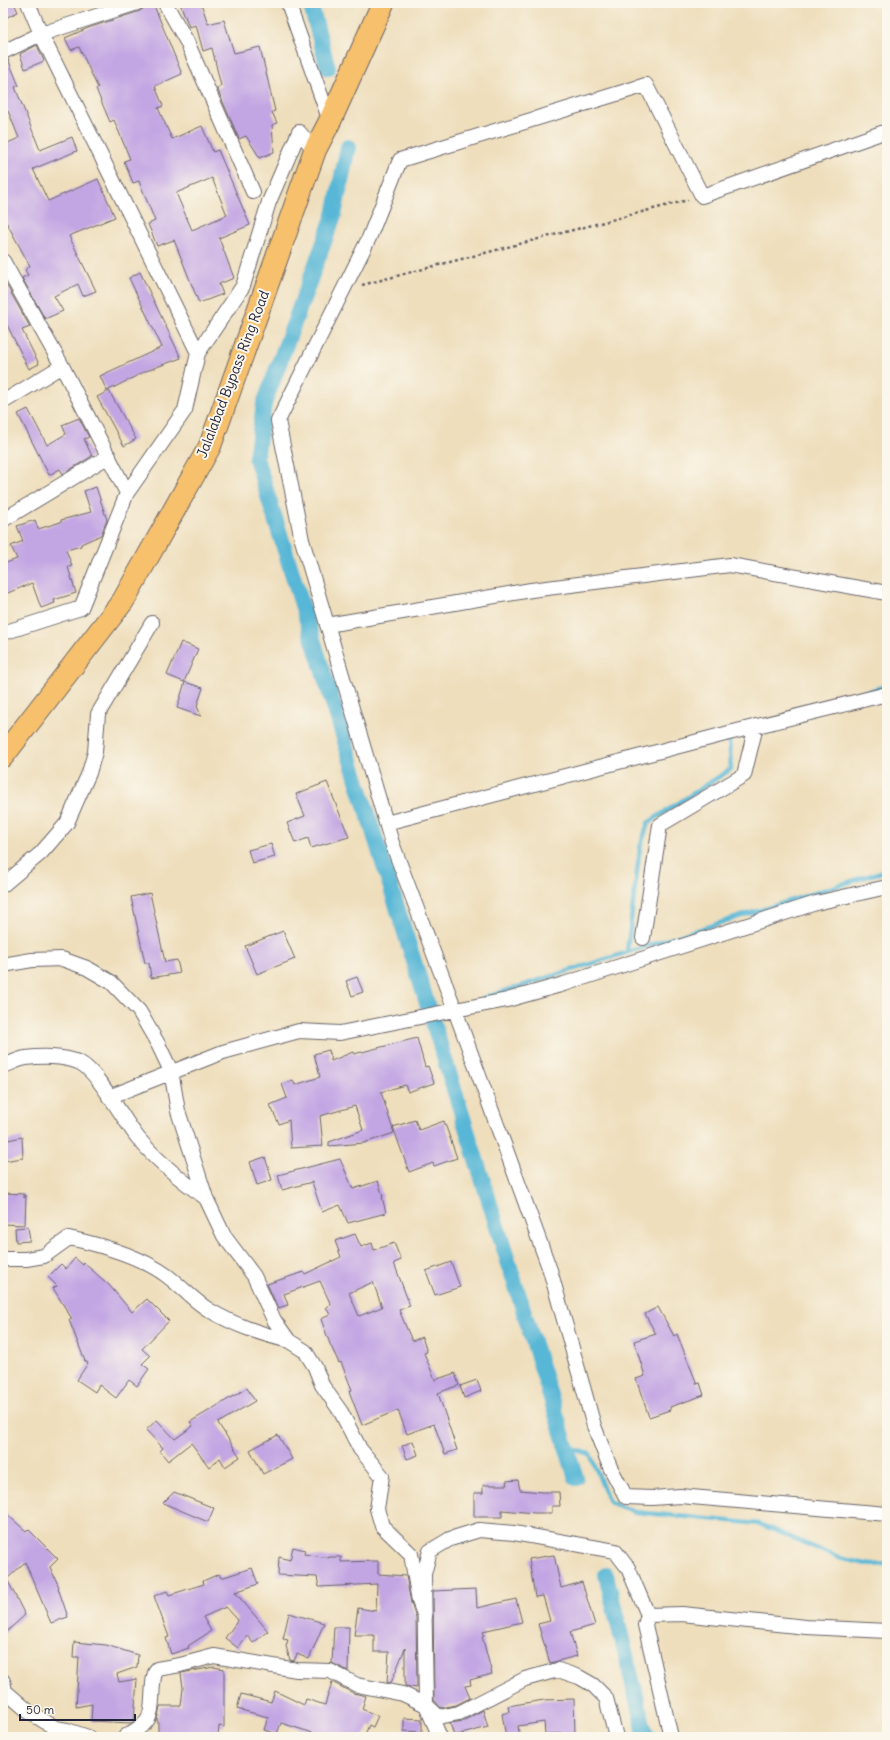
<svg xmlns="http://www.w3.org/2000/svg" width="890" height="1740" viewBox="0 0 890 1740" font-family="Delius,sans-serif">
	<rect width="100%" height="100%" fill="#fbf7ec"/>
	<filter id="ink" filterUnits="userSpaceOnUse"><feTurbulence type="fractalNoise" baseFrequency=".025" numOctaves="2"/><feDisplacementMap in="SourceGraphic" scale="8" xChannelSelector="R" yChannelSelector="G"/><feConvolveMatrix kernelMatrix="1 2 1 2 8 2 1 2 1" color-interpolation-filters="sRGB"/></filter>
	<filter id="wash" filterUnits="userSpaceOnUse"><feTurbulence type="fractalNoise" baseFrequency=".012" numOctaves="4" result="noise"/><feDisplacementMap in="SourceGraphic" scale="16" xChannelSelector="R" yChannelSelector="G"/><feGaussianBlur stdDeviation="0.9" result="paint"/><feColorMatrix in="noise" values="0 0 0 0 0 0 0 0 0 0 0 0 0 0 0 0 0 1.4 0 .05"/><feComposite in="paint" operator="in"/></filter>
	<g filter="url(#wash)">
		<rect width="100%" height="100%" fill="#eedebc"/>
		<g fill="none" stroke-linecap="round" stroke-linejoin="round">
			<path stroke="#58b7d6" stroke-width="4.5" d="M848,697L887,686
				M627,952L640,848L648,823L731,769L729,735
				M483,998L887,870
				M566,1447L590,1454L609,1502L635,1512L760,1524L839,1558L871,1565L887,1564"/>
			<path stroke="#58b7d6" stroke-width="16" d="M310,3L328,68
				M348,147L334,215L264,404L256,458L576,1478
				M606,1575L646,1737"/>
		</g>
		<g id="blocks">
			<path fill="#c2a5e3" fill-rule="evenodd" d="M3,3H14L18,12L3,19Z
				M145,3H153L182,74L155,86L163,106L158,108L172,139L202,126L213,152L218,150L250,225L219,238L234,278L219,284L223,294L199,303L174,240L157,246L148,224L155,221L139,181L133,183L124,161L130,159L114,120L110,122L96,89L98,88L79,47L71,50L65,38L88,28L140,11L144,8ZM212,178L227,215L192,230L176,193Z
				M180,3H201L208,24L224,20L234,53L260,47L275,111L272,112L277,123L272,125L274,152L260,158L246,136L239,139L217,88L221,86L212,48L203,51L196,25L189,27Z
				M37,45L44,61L25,69L20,54Z
				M8,59L19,86L15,87L40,150L72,137L77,151L33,169L48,201L98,179L115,217L69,236L96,291L83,296L78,284L54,296L63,311L45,319L22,278L28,275L25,270L30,266L3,216V145L19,138L8,111L3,113V60Z
				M140,272L181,358L146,371L107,391L100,376L162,347L129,278Z
				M7,286L30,327L22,330L39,364L29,369L3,317V288Z
				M109,391L136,439L124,446L97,397Z
				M28,409L47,445L66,434L62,425L79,418L89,437L84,439L92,456L63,474L60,469L49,475L18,414Z
				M96,487L107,520L101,535L81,544V546L66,550L72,566L68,567L76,593L54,600L55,603L41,608L32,583L3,595V564L17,559L11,546L23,541L17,526L35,520L38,529L61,522V520L91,512L84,491Z
				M181,642L198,649L184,682L167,675Z
				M185,682L203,688L197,706L201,716L177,708Z
				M327,782L349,837L311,848L308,838L295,843L287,823L305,816L296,794Z
				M271,844L275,857L252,863L248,850Z
				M150,893L165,962L177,960L180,973L151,978L149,963H145L131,897Z
				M283,931L295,959L257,974L245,946Z
				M357,977L363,992L352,996L346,981Z
				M417,1038L425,1067L428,1066L434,1083L408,1092L405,1085L381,1092L394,1133L364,1143L329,1146V1142L363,1130L355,1106L320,1116L323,1146L291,1148L289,1120L279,1124L270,1105L287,1098L282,1084L293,1080L295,1085L320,1077L314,1054L329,1050L331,1061L353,1052L354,1054Z
				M415,1120L419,1130L444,1121L457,1158L434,1166L433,1163L409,1172L393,1127Z
				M22,1137L23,1158L3,1161V1141Z
				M265,1157L272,1180L257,1185L250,1162Z
				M340,1159L353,1189L378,1181L383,1197H382L386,1213L348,1223L340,1205L322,1212L312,1182L282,1190L278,1175Z
				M3,1193L24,1194V1198L26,1195L25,1225L3,1224Z
				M28,1227L30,1241L16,1242L15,1228Z
				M355,1234L361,1247L372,1243L374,1250L394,1243L401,1260L394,1263L410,1306L399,1310L412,1341L422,1337L427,1352L424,1353L435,1380L455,1373L459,1385L438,1393L457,1450L445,1454L434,1424L407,1434L398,1410L362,1425L349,1391L352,1390L341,1362L339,1363L330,1344L321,1319L330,1315L326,1307L331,1305L320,1281L284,1294L288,1305L278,1308L267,1284L304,1272L305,1274L341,1257L335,1241ZM373,1282L382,1307L359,1316L349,1293Z
				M75,1258L83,1265L84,1263L109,1285L132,1312L147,1299L169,1321L142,1349L150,1356L142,1364L149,1369L137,1386L129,1380L116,1398L99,1385L95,1392L77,1380L88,1363L85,1361L69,1320L72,1319L53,1288L57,1286L48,1277L61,1264L66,1269Z
				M451,1262L460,1287L435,1295L426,1271Z
				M658,1307L674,1336L677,1334L697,1384L700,1383L704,1395L670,1407V1410L649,1417L636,1379L645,1376L634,1341L656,1334L645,1314Z
				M477,1380L481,1391L464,1398L460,1386Z
				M247,1388L255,1401L218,1423L240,1457L225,1467L220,1458L209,1467L191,1443L168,1461L160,1451L163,1448L146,1430L157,1420L175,1439L193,1426L190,1422Z
				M278,1435L292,1459L263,1474L250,1450Z
				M413,1441L418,1455L407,1459L402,1446Z
				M518,1480L520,1490L542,1492H559L560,1506H552V1513H535L502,1510V1517H474V1493H483V1485H507L506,1481Z
				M174,1492L214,1508L208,1522L163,1503Z
				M3,1511L26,1531L28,1529L58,1559L50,1567L59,1587L58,1588L68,1617L51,1623L25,1562L7,1579L25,1615L3,1635Z
				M293,1547L305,1550L304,1554L329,1558V1557H341V1562L378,1561V1574L406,1576L411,1603L416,1618L417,1688L405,1686V1648L391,1683L387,1682L389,1652H374V1635H354L358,1608L376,1611L377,1584L319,1587L317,1577L278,1575L279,1557L290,1560Z
				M554,1555L561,1588L582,1582L595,1625L570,1632L577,1656L550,1663L538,1624L550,1621L543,1596L535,1597L529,1559Z
				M252,1568L258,1584L235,1592L268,1631L253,1643L247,1635L238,1648L225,1638L238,1620L226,1607L203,1617L211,1631L188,1646L189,1648L171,1654L166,1638L169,1637L154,1596L167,1591L169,1595L204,1584L203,1581L219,1574L221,1578Z
				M476,1589L477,1608L516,1599L522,1622L483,1631L484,1635L482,1636L492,1674L470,1680L471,1685L465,1686L470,1698L456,1705L441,1708L434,1700L433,1591Z
				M289,1613L324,1623L309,1659L297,1654L294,1661L290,1660L286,1646L288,1640L283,1639Z
				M334,1627H349L348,1671L332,1663Z
				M74,1642L106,1645L138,1655L137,1667L117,1674L119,1682L137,1679L134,1721L131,1723L91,1721L92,1704L76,1707L79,1657H73Z
				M214,1667L224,1669V1727L219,1726L218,1737H158V1722L157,1720L160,1706H181L183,1688L181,1673Z
				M332,1682L353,1693L366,1696L362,1709L378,1716L373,1727L369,1725L364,1737H312L313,1733L281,1723L277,1734L264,1730L268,1717L237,1709L241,1694L271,1702L275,1691L304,1705L306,1699L325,1705Z
				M574,1699L575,1733L545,1734L544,1722L518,1726L520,1737H506L502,1714L509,1712L508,1706L544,1700Z
				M483,1710L488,1727L454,1736L450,1723L463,1721Z
				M404,1718L422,1719V1732L404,1731Z"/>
		</g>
	</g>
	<g filter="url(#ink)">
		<use href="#blocks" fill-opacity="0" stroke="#696468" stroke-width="1"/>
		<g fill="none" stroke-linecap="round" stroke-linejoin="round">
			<defs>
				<path id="minor" d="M28,3L41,34L198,353
					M165,3L187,42L253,192
					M288,3L330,121
					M3,52L41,34L137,3
					M3,261L62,366L127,493
					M3,402L62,366
					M3,520L109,456
					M327,625L531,590L730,565L887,593
					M3,633L81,608L127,493L185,410L198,353L243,286L269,202L299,132L315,150
					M386,823L729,733L887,694
					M3,885L41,853L67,823L89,773L95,752L98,714L152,623
					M887,887L816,903L564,984L507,1000L455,1010L550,1270L594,1426L610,1467L626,1497L652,1498L680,1496L887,1514
					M643,938L660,825L744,775L756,726
					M3,965L32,960L62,959L87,968L111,982L139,1011L158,1044L171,1071L178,1111L206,1198L224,1236L254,1276L274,1320L289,1341L305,1351L315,1367L322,1385L341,1412L360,1449L382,1476L377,1509L382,1526L411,1554L419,1601L425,1617
					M3,1066C10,1064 18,1059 26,1058C41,1056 63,1056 78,1062C96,1068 124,1121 138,1138C157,1161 182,1181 206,1198
					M109,1097L223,1052L299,1031L340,1033L455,1010L392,843L386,823L302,540L278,421L369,238L400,160L646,85L702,196L887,131
					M3,1259H26L44,1256L69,1238C101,1245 140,1256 166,1275C181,1286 194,1301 209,1310C236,1326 259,1333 289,1341
					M3,1681L5,1691L28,1711L55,1728L62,1737
					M55,1728L67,1730L88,1737
					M125,1737C131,1732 141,1728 146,1722C156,1711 149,1680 157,1669L180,1665L214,1656L297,1670L330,1671L357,1685L403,1694L426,1705L439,1717L459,1713L525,1679L558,1670L579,1677L593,1685L606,1698L616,1737
					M440,1737L426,1705L424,1574L430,1551L450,1539L479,1530L514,1533L615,1551L628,1568L648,1615
					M671,1737L645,1625L648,1615L682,1614L806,1627L887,1631"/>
				<path id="trunk" d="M3,756L123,601L210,446L315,150L330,121L383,3"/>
			</defs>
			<use href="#minor" stroke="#696468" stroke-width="16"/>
			<use href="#trunk" stroke="#696468" stroke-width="24"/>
			<path stroke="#696468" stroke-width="2.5" stroke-dasharray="3 3" stroke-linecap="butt" d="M362,285L688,200"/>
			<use href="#minor" stroke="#fff" stroke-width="14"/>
			<use href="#trunk" stroke="#f7c06c" stroke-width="22"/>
		</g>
	</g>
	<g text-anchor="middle" stroke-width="4" stroke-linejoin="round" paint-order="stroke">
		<g font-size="14" fill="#22223b" stroke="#fbf7ec">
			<text transform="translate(233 374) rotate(-69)" y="5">Jalalabad Bypass Ring Road</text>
		</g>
	</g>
	<rect width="890" height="1740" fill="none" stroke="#fbf7ec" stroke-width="16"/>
	<path d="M20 1714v6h115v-6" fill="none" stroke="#22223b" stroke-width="2"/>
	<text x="26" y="1714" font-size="12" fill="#22223b" stroke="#fbf7ec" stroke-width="3" paint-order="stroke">50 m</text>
</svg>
